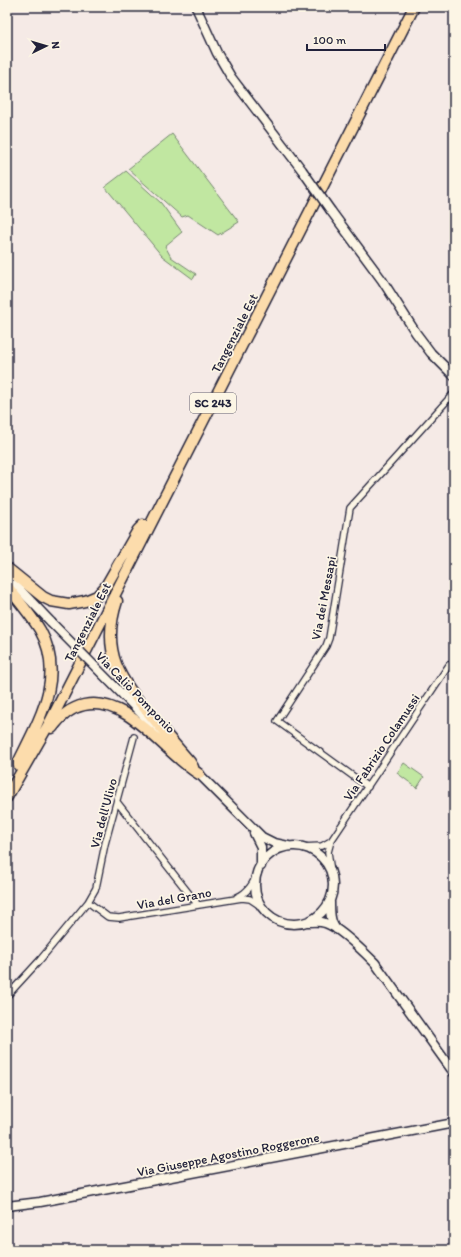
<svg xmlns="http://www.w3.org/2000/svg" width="461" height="1257" viewBox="0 0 461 1257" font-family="Itim,sans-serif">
	<rect width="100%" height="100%" fill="#f5eae6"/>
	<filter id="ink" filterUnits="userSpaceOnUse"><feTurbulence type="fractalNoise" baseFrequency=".025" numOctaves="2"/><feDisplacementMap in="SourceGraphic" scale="8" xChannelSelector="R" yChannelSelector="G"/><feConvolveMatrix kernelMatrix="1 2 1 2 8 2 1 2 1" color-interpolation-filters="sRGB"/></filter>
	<g filter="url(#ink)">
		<path fill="#c1e7a1" stroke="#72846e" d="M172,134L239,222L218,235L188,215L182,217L128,169Z
			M126,171L161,203L182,232L165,246L171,257L196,274L193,279L162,256L105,187Z
			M404,763L424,777L417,788L397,773Z"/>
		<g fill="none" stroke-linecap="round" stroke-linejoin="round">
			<defs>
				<path id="street" d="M368,787L277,721L326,646L329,638L350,508L454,393
					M117,802L198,905
					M301,847L322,846L331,841
					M331,872L328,852L331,841L449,665
					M237,897C248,893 253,883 258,873
					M88,902L108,917L119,918L242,898L250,899L262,907
					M7,996L40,960L88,902L96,888L105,844L134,737"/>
				<path id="secondary" d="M196,7L217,53L231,77L302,170
					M331,211L382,280L416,333L431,353L454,376
					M7,576L51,622
					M123,695L161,734
					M195,770L262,837L274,843L288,846
					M254,833L261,847V866
					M255 885a39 39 0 1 1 78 0a39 39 0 1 1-78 0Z
					M330,902C330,911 330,922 336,929
					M309,922C314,922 320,921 325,923C339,927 364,952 375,963L454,1073
					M7,1206L40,1202L454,1123"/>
				<path id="highway" d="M7,568L43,597L51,601L69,604L85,601L97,596L106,586L138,530L143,525
					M7,586C18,600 31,615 40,630C66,676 39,720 19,761V766
					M117,601C100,652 120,680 152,717C164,732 177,747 190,762L193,767
					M52,728C60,717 70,708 84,705C128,695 165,754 199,774
					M7,797L50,722L414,7"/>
			</defs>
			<use href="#street" stroke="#22223b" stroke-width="8"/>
			<use href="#secondary" stroke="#22223b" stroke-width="11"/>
			<use href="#highway" stroke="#22223b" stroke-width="13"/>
			<use href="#street" stroke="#fcf5e5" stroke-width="5.5"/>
			<use href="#secondary" stroke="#fcf5e5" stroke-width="8"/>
			<use href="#highway" stroke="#fcdcac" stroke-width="10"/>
			<defs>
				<path id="secondary-bridge" d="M302,170L331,211
					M51,622L123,695"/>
			</defs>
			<use href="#secondary-bridge" stroke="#22223b" stroke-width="11" stroke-linecap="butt"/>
			<use href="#secondary-bridge" stroke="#fcf5e5" stroke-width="8"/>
		</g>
	</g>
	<g text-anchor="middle" stroke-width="3.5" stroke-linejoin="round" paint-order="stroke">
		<rect fill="#fcf5e5" stroke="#63616e" stroke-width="1" x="190" y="393" width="46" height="20" rx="3"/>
		<g font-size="12" font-weight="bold" fill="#22223b">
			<text x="213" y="407">SC 243</text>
		</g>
		<g font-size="13" fill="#22223b" stroke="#fcf5e5">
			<text transform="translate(234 333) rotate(-63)" y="5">Tangenziale Est</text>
			<text transform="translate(323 598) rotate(-79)" y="5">Via dei Messapi</text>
			<text transform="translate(87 622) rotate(-63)" y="5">Tangenziale Est</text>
			<text transform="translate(136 692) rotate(46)" y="5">Via Caliò Pomponio</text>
			<text transform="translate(381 747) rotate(-56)" y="5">Via Fabrizio Colamussi</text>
			<text transform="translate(103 813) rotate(-75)" y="5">Via dell'Ulivo</text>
			<text transform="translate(174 898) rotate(-10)" y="5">Via del Grano</text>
			<text transform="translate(228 1154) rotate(-11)" y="5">Via Giuseppe Agostino Roggerone</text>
		</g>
	</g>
	<rect width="461" height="1257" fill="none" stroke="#fcf5e5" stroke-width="24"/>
	<rect x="12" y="12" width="437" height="1233" fill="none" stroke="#22223b" stroke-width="1.5" filter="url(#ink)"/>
	<g transform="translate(46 46) rotate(85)" stroke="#fcf5e5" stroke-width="3" paint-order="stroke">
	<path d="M0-3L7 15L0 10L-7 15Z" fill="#22223b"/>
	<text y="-6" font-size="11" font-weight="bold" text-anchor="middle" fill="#22223b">N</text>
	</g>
	<path d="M307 44v6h78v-6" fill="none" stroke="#22223b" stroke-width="2"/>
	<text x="313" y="44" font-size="12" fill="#22223b" stroke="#fcf5e5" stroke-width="3" paint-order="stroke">100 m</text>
</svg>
